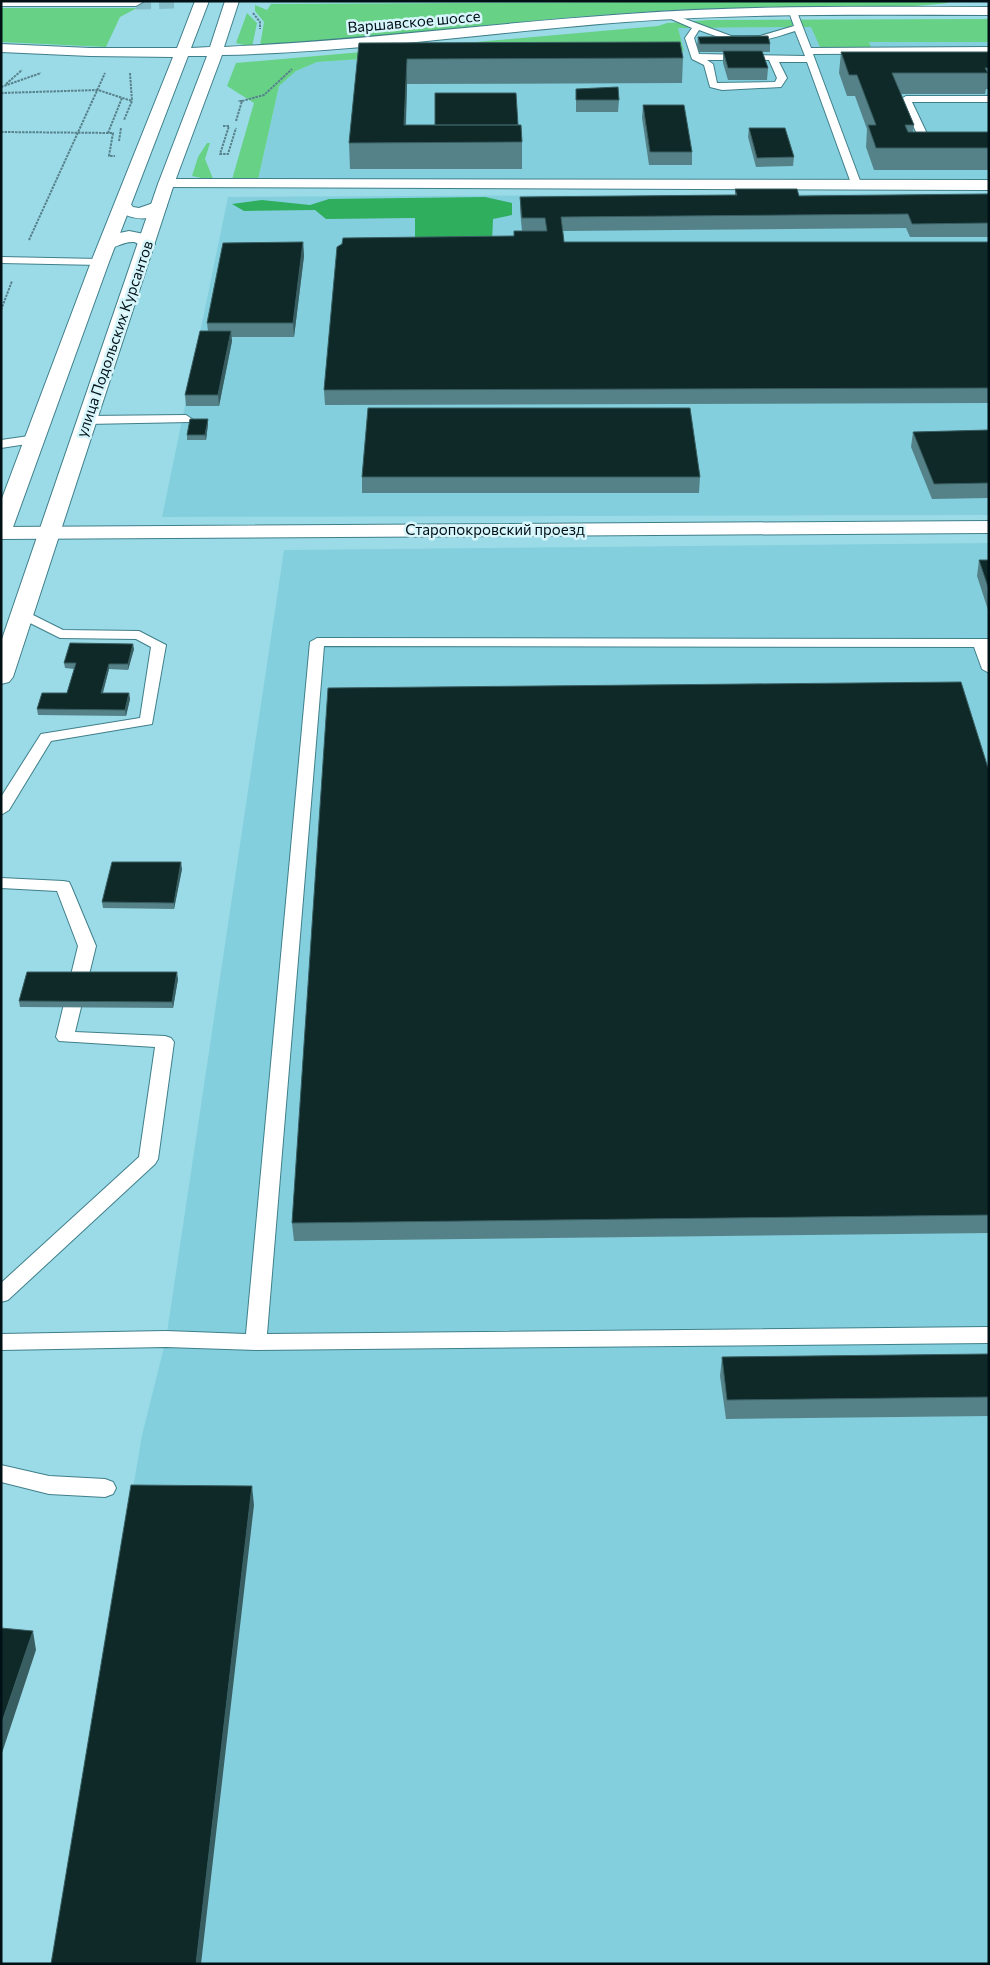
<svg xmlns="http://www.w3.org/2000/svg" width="990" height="1965" viewBox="0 0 990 1965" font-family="Commissioner,sans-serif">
	<rect width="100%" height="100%" fill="#9bdbe8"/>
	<path fill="#84cfdd" d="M811,27L871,47L869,42H989V179L257,184L279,86L296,71L317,62L493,50L684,51L678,28Z
		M989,193V515L162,517L228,197Z
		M989,543V1964H53L142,1435L166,1339L284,550Z"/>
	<path fill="#67d186" d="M857,1H947L948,3C857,13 763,6 672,10C534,18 397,36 260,46L264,22L255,11V5L267,10L271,4Z
		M1,8H137L120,17L106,47L1,42Z
		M247,13L257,23L252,47L236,43Z
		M989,19V42H869L871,47H820L811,27L678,28L684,51L493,50L317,62L296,71L279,86L257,184L231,183L254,103L227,86L236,63L658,26L667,23L709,20Z
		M207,143H210L205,159L214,181L192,176L198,157Z"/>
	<path fill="#2fae5e" d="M485,197L512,203V215L493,219L492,242H415V218L326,219L315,210L244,211L232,204L262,200L310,205L329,199Z"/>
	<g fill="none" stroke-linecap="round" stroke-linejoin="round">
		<path stroke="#84bdc8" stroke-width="15" stroke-dasharray="15 8" stroke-linecap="butt" d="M136,2L178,1"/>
		<defs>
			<path id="lane" d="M793,9L797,12L811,48L989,47V53L813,54L862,186L857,189L852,186L807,62H779L787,78L781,87L722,90L710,87L704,65L692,59L685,38L692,28L662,15L669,13L731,36H760L794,26L789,12ZM699,30C741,46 753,45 795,31L805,56L699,54L694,38ZM707,60H769L777,78L775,82L717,83L713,64Z
				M989,96V102H912L930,140L942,143L937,146L922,145L901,99L906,96Z
				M1,257L100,259L106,262L100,265L1,263Z
				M186,415L192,419L190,422L87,424L81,420L87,416Z
				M36,435L40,436L42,439L40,442L1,448V440Z
				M23,610L63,630L139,631L166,645L152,724L51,741L9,810L1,815V797L41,734L140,718L151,647L136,639L60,638L18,617L16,614L18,611Z
				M317,638L989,639V673L982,669L974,647L324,646L267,1334L989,1327V1343L256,1350L166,1347L1,1350V1334L166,1331L246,1334L310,642Z
				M1,878L63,881L69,882L71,886L96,946L75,1032L165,1036L171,1038L174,1042L158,1159L155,1164L8,1300L1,1302V1283L139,1157L155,1047L59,1041L56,1037L78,946L57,891L1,888Z
				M1,1465L49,1476L105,1479L113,1482L116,1488L113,1494L105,1497L49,1494L1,1482Z"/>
			<path id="street" d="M166,179L989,180V190L160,187L158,184L160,181Z
				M123,201L129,202L133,207L139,208L159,201L165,202L167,206C156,223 126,222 115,206L117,202Z
				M129,231L149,235L155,244L152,248C139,251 142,244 134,242C121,241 114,251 102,248L99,244L110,235Z
				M989,521V533L1,539V527Z"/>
			<path id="secondary" d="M195,1H209L191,48L210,47L225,1H239L224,47C359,41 493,23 627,14C748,5 868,7 989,7V15C868,15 746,13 626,22C491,32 357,52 222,55L174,184L13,677L9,682L1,684V642L158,184L207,56H188L109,262L12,530L8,534L1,536V501L91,262L173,57L90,56L1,52V44L90,48H177Z"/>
			<path id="primary" d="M1,1H142L143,2L136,6H1Z"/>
		</defs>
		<use href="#lane" stroke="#3f7f8a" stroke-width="2"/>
		<use href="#street" stroke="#3f7f8a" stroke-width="2"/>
		<use href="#secondary" stroke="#3f7f8a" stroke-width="2"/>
		<use href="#primary" stroke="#3f7f8a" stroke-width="2"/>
		<path stroke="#57828b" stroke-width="2" stroke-dasharray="2.5 1" stroke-linecap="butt" d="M253,13L260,22V29
			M130,73L132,101
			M6,84L22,70
			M1,87L41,73
			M1,93L98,90L132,101L124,120
			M242,101L264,95L292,69
			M236,121L242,101H238
			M223,126H229L220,154H228L236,128
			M1,132L113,133L109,156H115
			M108,133L122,98
			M119,141L121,128
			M29,240L105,73
			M1,310L12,281"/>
		<use href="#lane" fill="#fff" fill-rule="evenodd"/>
		<use href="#street" fill="#fff" fill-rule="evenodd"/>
		<use href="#secondary" fill="#fff" fill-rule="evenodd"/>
		<use href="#primary" fill="#fff" fill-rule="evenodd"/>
	</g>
	<path fill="#558288" d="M698,37L770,44V52H762L768,68L767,80H728L723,63V52H699L697,45Z
		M359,43L683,58L682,83L407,84L406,125H518L522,142V169H350L349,143Z
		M841,52H989V89H986L985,94H901L914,125L913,132H989V170H874L866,147L867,129L855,96H847L839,73Z
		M576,89L619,100L618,112H576Z
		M643,105L692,152V165H649L642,118Z
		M749,128L794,157L793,166L756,167L748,137Z
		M735,189L799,196L989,194V237H910L906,228L563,231L564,242H989V403L325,405L324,390L514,236L522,231L520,210V197L735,195Z
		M303,242L304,256L294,337H231L232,341L219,406H186L185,395L208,331L207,323Z
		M208,419V424L206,440H187V435Z
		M989,430V498L932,499L911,447L913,432Z
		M362,477H700L699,493H362Z
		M979,560H989V613L977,576Z
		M134,649L128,670L109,669L103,693H129L130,699L126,716L38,715L37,709L67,693L74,669L65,668L64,663Z
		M989,771V1233L294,1241L292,1223Z
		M182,869L174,909L103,908L102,902Z
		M178,979L173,1008L20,1007L19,1001Z
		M989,1354V1416L726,1419L720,1376L722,1357Z"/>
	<path fill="#395e62" d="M407,59V84L405,143L404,125Z
		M303,242L304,256L294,337L293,323Z
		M231,331L232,341L219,406L218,395Z
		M208,419V424L206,440L205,435Z
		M133,644L134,649L128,670V664Z
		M109,664V669L101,699V693Z
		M129,693L130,699L126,716L125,710Z
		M181,862L182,869L174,909V903Z
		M177,972L178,979L173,1008L172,1002Z
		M252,1486L254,1505L201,1964H196Z
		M33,1631L36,1650L1,1756V1725Z"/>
	<path fill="#0f2928" stroke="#395e62" d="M768,36L770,44H700L698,37Z
		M680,42L683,58L407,59L404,125H521L522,142L349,143L359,43Z
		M723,51H762L768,68H728Z
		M841,52H989V68H985L988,73H892L914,125H905L908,132H989V148H876L868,125H876L857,75H849Z
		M618,87L619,100H576V89Z
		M435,93H516L518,125H435Z
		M643,105H684L692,152H650Z
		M749,128H785L794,157L757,158Z
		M735,189H797L799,196L989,194V223L912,224L908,214L561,217L564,242H989V388L324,390L337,247L342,244L343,238L514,236V231H547L545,218H522L520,197L737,195Z
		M303,242L293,323H207L223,243Z
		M200,331H231L218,395H185Z
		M368,408H690L700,477H362Z
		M190,419H208L205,435H187Z
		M989,430V483L934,484L913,432Z
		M979,560H989V590Z
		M70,643L133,644L128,664H109L101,693H129L125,710L37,709L42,693H67L76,663H64Z
		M961,682L989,771V1215L292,1223L328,688Z
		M112,862H181L174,903L102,902Z
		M27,972H177L172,1002L19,1001Z
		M989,1354V1397L727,1400L722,1357Z
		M131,1485L252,1486L196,1964H51Z
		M1,1628L33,1631L1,1725Z"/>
	<g text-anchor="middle" stroke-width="5" stroke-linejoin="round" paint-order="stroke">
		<g font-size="15" fill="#001015" stroke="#d7f6fc">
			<text transform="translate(414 22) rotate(-5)" y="5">Варшавское шоссе</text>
			<text transform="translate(115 339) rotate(-71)" y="5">улица Подольских Курсантов</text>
			<text x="495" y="535">Старопокровский проезд</text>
		</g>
	</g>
	<rect width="990" height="1965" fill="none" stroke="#001015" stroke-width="5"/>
</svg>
